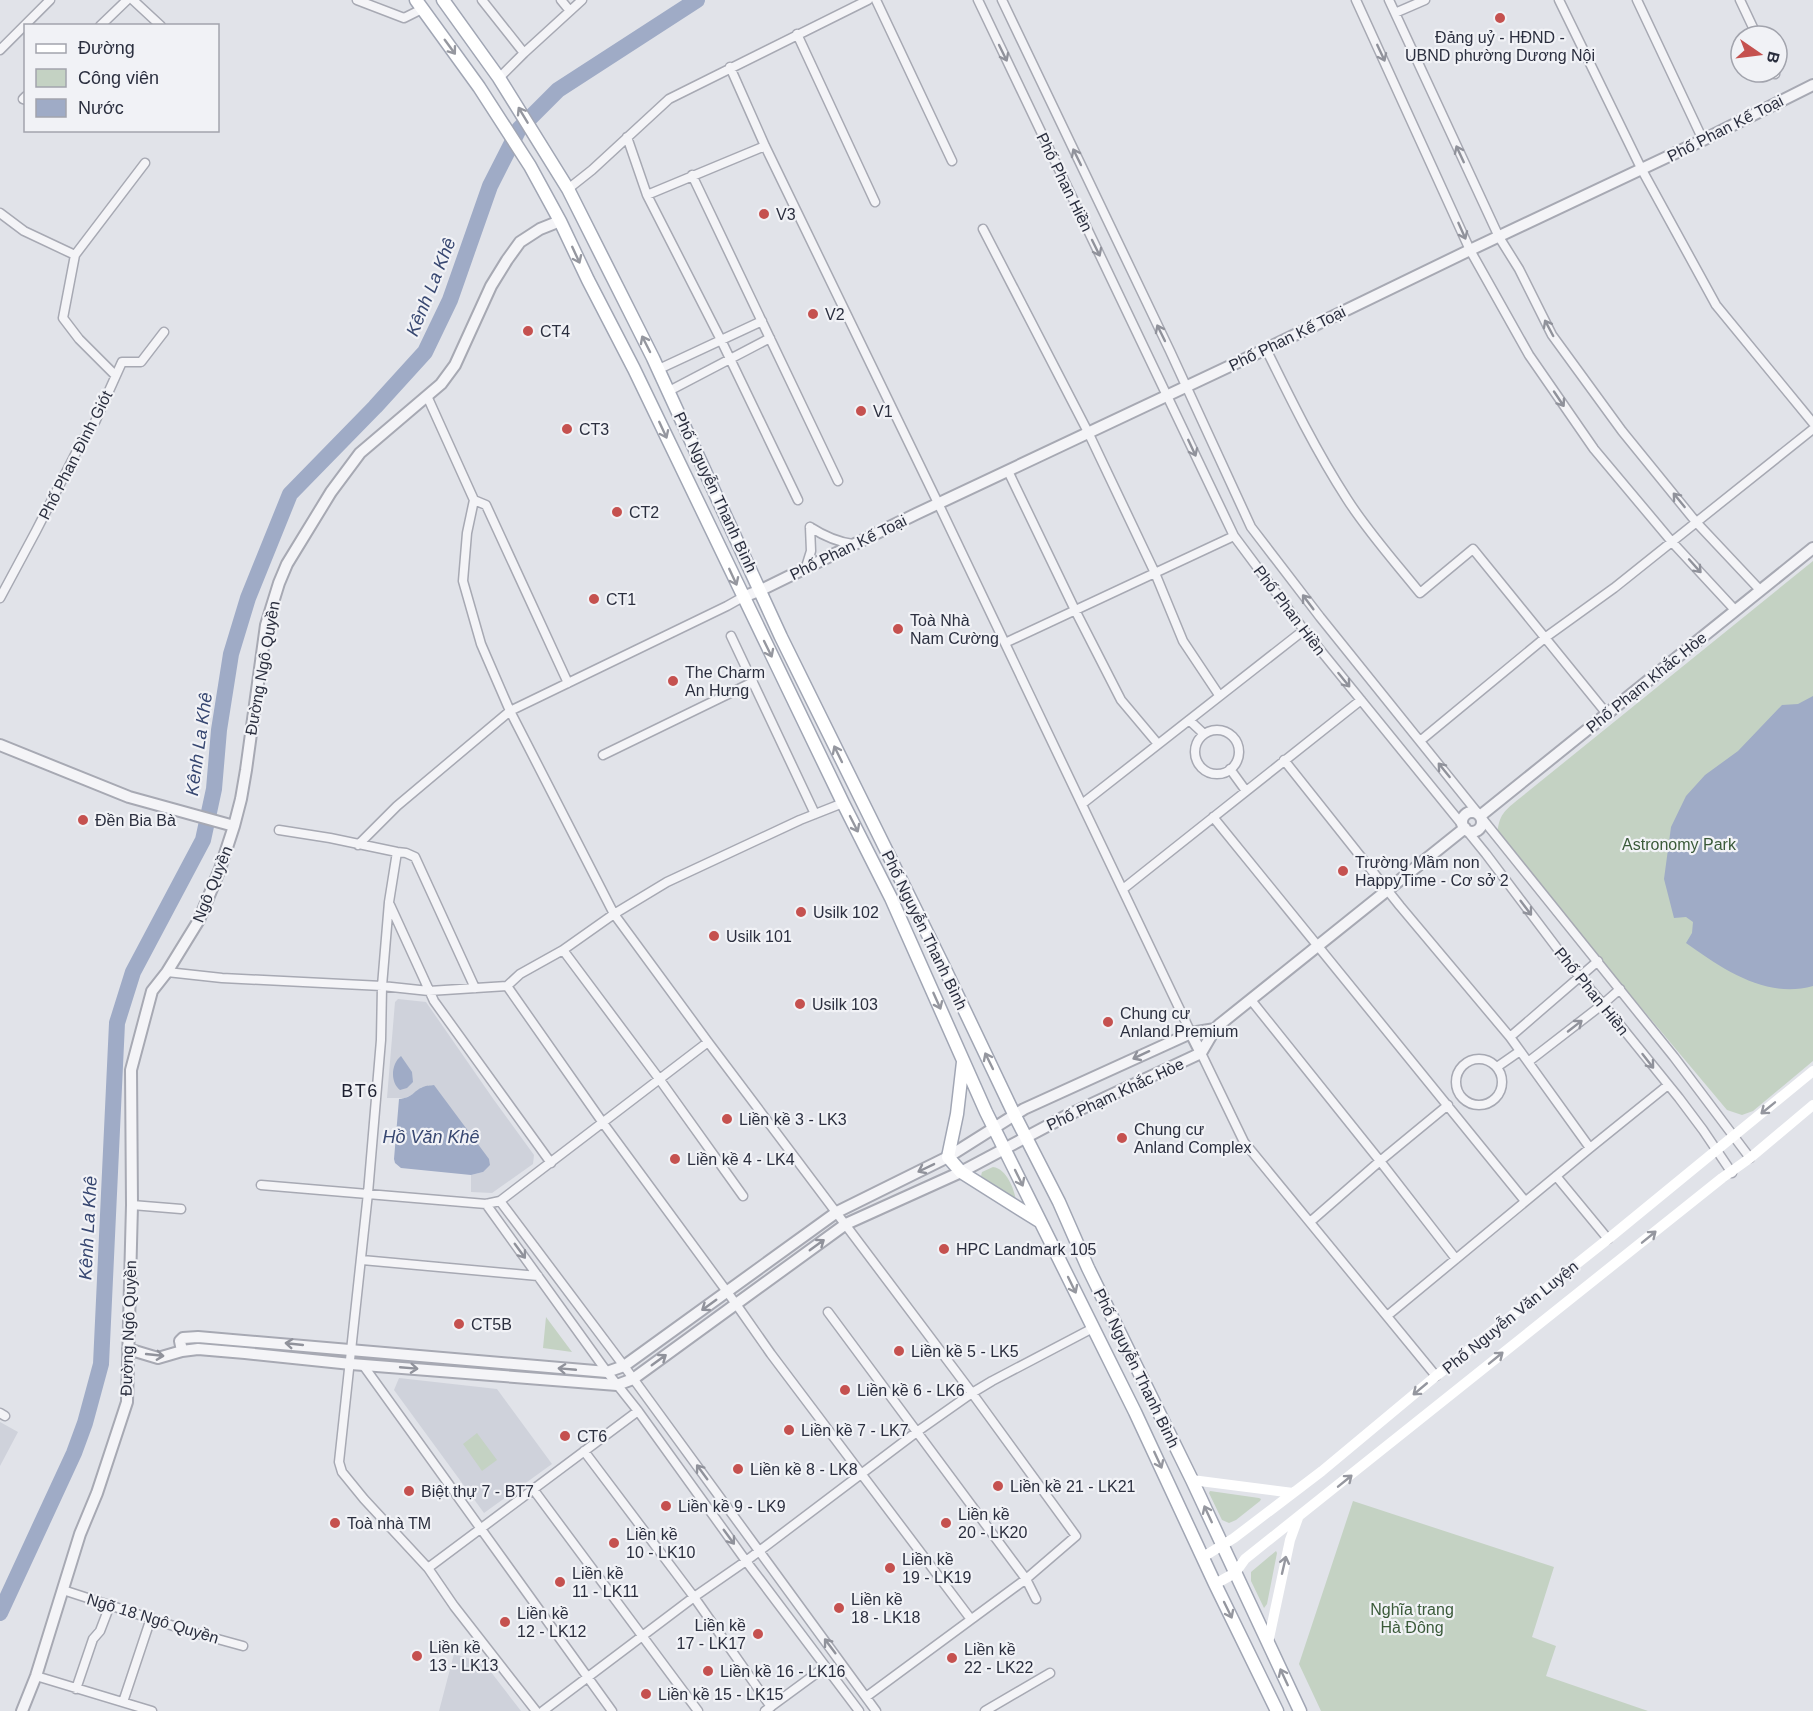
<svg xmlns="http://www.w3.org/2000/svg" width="1813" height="1711" viewBox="0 0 1813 1711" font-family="Arial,sans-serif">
	<rect width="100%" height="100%" fill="#e1e3e9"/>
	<path fill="#cfd2db" d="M398,999L426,1002L494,1100L534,1155L533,1164L492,1193L471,1192V1175L483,1172L422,1087L414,1094L405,1098H387L395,1002Z
		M399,1378L497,1389L552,1464L484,1513L394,1390Z
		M0,1422L18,1432L0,1466Z
		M454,1654L484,1663L521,1711H439Z"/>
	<path fill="#c4d2c3" d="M1813,561V1061L1753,1111L1742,1115L1727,1110L1497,836C1499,814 1504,811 1520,798Z
		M993,1167C1007,1169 1014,1189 1016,1200L981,1176L982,1172Z
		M546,1317L572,1352L543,1348Z
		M477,1433L497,1460L482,1471L463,1444Z
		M1210,1491L1259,1498L1261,1499L1260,1501L1236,1520L1229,1523L1222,1520L1221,1518L1209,1493Z
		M1353,1501L1554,1567L1532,1637L1556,1646L1546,1676L1648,1711H1321L1299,1664Z
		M1276,1551L1277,1553L1267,1604L1264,1608L1251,1581V1572Z"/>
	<path fill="#9fabc6" d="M1813,696V986C1765,999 1723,969 1686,943L1692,933L1693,922L1686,917L1674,918L1664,879L1671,827L1686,796L1705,775L1738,751L1782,705L1798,704Z
		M401,1056L412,1072L413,1082L407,1088L400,1090C390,1082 391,1064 401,1056Z
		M434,1085L489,1159L490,1165L483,1172L471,1175L401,1168L395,1163L394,1159L399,1099C413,1098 413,1091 423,1087C427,1085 430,1086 434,1085Z"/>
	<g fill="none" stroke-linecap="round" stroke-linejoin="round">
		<path stroke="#9fabc6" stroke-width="16" d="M0,1613L74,1453L85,1423L101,1364L117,1023L133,972L203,840L214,789L219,730L231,654L248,598L290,494L375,407L425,352L450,300L490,186L519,129L558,90L697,0"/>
		<defs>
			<path id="minor" d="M133,0L161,26
				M357,0L404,18L422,9
				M482,0L524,53
				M561,0L570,11
				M876,0L952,161
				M978,0L1234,536L1304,630L1486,854L1572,968L1603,1004L1679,1098L1703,1130L1732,1173
				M1002,0L1170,351L1251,527L1320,617L1674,1057L1750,1158
				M1356,0L1470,250L1529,355L1594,449L1672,542L1735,610
				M1389,0L1499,237L1519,269L1552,335L1622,431L1696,522L1760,590
				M1559,0L1642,170L1716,305L1813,423
				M1637,0L1703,140
				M1740,0L1757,36
				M1395,13L1425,0
				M100,26L127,0
				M797,34L875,202
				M0,50L50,0
				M730,67L765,146L938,503L1191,1033
				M1774,72L1775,74
				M499,78L524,53L582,0
				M26,96L23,99L26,100
				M627,137L647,195L721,340L798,500
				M692,175L838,481
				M568,189L592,170L669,99L868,0
				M647,195L765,146
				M0,213L24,231L75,255
				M983,229L1088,432L1155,573L1183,641L1219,695
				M1266,349C1291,400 1316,451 1347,499C1368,532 1395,562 1420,593L1473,549L1607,714
				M659,369L762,321
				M115,375L79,339L63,318L75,255L145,163
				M669,391L770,338
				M427,396L474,500L486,505L568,683
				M1008,471L1075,610L1121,700L1158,744
				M474,500L467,533L463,581L481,644L510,711L614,914L708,1042L972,1393L1076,1536L1026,1579L866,1697
				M810,527C824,536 837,542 853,544
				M806,567L811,551L810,527
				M0,598L36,531L82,441L95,422L122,362H141L164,332
				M731,636L815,814
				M1005,643L1234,536
				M1189,720L1204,734
				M1195 752a22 22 0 1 1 44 0a22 22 0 1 1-44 0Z
				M1420,741L1546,637L1614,588L1813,429
				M603,755L753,682
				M1284,760L1400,906L1510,1037L1590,1148
				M1230,769L1246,791
				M1082,804L1304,630
				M1213,817L1525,1201
				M279,830L330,838L397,852L406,853L415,857L475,988
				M358,845L397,806L510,711L727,606L743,597
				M397,852L389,902L382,986L381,1040L368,1193L339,1462L342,1472L364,1499L428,1568L454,1606L536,1711
				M1123,889L1361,700
				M390,905L434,1001L551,1163
				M563,950L660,1080L743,1196
				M167,972L222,978L382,986L429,991L507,986L520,974L563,950L614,914L667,882L800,820L843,803
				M507,986L603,1123L736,1304L771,1354L970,1618
				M1251,1000L1380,1161L1456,1259
				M1510,1037L1598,961
				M1201,1053L1244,1142L1436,1376
				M1456 1082a23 23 0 1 1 46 0a23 23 0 1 1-46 0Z
				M1528,1062L1603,1004L1620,989
				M1497,1067L1520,1051
				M1556,1176L1608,1239
				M261,1185L486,1204L500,1201L708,1042
				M500,1201L624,1366L876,1711
				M486,1204L607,1372L638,1411L746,1561L859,1711
				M132,1205L181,1209
				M1310,1222L1380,1161L1448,1105
				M362,1260L538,1276
				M828,1312L1026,1579L1036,1599
				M1387,1316L1590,1148L1668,1085
				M363,1365L612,1711
				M0,1413L5,1416
				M584,1451L694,1597L771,1707
				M533,1489L698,1711
				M428,1568L638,1411
				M63,1590L192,1632L243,1646
				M36,1676L152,1711
				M76,1689L93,1639L100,1631L110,1605
				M123,1702L151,1618
				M543,1711L694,1597L746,1561L918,1431L972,1393L992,1381L1093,1328
				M765,1711L825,1667
				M985,1711L1050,1673"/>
			<path id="tertiary" d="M743,597L761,590L916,514L1266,349L1470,250L1703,140L1813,85
				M0,745L129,797L234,826
				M1462 822a10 10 0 1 1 20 0a10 10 0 1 1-20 0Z
				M1480,816L1813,548
				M1215,1029L1191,1033L1024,1109L948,1157L837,1212L624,1366L607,1372L198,1337L183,1338L180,1341L182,1351L198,1349L245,1353L351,1364L617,1385L633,1379L846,1224L961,1172L1066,1116L1201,1053L1215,1029L1219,1025L1465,828
				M1191,1033L1201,1053
				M128,1349L158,1358L182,1351
				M22,1711L36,1676L80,1534L97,1493L127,1402L132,1205L131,1070L152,991L167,972L199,920L220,869L234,826L241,799L246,770L266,625L279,583L287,564L331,492L360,453L441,384L455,365L491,286L507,260L520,242L540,229L560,221"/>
			<path id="primary" d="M416,0L479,87L530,166L560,221L588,280L634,369L843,803L891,898L986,1112L1135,1412L1215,1584L1277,1711
				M443,0L499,78L568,189L653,358L781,637L943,965L1014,1114L1059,1202L1088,1268L1192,1480L1300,1711
				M963,1062L957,1114L948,1157L961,1172L1039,1221"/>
		</defs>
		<use href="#minor" stroke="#a7a9b3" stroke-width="11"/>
		<use href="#tertiary" stroke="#a7a9b3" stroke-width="14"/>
		<use href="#primary" stroke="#a1a6b4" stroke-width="15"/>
		<use href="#minor" stroke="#f4f4f7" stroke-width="8"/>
		<use href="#tertiary" stroke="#f4f4f7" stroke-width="10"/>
		<path stroke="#fff" stroke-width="10" d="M1192,1480L1293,1493
			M1203,1557L1234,1538L1322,1471L1436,1376L1608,1239L1813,1071
			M1215,1584L1235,1573L1245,1559L1722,1178L1750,1158L1813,1105
			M1268,1643L1290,1540L1298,1518"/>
		<use href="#primary" stroke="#fff" stroke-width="12"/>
	</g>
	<defs><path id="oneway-shaft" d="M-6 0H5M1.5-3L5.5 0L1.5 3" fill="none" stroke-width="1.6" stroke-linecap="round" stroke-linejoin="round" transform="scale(1.5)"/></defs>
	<g stroke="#95979f">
		<use href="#oneway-shaft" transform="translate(450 47) rotate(54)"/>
		<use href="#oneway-shaft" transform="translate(523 115) rotate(-121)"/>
		<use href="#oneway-shaft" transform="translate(576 255) rotate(65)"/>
		<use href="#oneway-shaft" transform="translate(646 344) rotate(-117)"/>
		<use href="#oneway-shaft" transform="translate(663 430) rotate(65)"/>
		<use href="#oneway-shaft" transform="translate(733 577) rotate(65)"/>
		<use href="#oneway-shaft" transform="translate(768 649) rotate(64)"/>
		<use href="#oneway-shaft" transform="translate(838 754) rotate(-116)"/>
		<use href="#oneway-shaft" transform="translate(854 824) rotate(63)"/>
		<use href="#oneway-shaft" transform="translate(937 1001) rotate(66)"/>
		<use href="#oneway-shaft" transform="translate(989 1061) rotate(-116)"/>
		<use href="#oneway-shaft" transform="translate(1768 1108) rotate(141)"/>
		<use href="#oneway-shaft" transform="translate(1019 1178) rotate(64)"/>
		<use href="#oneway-shaft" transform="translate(1649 1237) rotate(-39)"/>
		<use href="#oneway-shaft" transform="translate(1072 1285) rotate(64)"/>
		<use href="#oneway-shaft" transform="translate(1496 1358) rotate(-39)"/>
		<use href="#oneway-shaft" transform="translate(1420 1389) rotate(140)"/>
		<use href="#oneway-shaft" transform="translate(1158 1460) rotate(65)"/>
		<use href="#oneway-shaft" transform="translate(1345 1481) rotate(-39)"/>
		<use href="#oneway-shaft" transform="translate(1208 1514) rotate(-115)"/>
		<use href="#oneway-shaft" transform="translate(1284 1565) rotate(-77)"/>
		<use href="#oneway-shaft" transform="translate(1228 1610) rotate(64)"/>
		<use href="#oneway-shaft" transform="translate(1284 1677) rotate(-115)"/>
	</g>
	<g stroke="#90929b">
		<use href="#oneway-shaft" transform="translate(1003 53) rotate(64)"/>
		<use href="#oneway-shaft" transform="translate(1381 53) rotate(65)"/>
		<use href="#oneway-shaft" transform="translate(1460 154) rotate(-115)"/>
		<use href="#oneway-shaft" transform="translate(1077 157) rotate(-116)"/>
		<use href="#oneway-shaft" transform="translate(1462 231) rotate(66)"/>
		<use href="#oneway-shaft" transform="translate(1096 248) rotate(64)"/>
		<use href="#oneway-shaft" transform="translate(1549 328) rotate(-118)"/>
		<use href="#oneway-shaft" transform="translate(1161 333) rotate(-116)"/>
		<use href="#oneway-shaft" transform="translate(1559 399) rotate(56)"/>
		<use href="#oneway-shaft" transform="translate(1192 448) rotate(65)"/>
		<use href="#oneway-shaft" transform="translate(1679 500) rotate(-129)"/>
		<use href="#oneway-shaft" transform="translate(1695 566) rotate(48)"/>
		<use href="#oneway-shaft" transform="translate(1308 602) rotate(-127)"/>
		<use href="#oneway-shaft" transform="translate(1344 680) rotate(51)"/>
		<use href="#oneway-shaft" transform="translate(1444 770) rotate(-129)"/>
		<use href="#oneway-shaft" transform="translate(1526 908) rotate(53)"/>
		<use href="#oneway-shaft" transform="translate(1575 1026) rotate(-38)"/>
		<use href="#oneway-shaft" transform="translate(1141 1055) rotate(155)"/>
		<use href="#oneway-shaft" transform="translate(1648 1061) rotate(52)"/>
		<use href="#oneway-shaft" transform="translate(926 1168) rotate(154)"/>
		<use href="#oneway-shaft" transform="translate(817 1245) rotate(-36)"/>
		<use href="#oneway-shaft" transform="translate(520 1251) rotate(54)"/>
		<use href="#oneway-shaft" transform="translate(709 1305) rotate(144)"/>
		<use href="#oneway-shaft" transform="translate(294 1344) rotate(-174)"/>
		<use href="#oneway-shaft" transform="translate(155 1355) rotate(6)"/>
		<use href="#oneway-shaft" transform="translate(659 1360) rotate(-36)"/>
		<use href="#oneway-shaft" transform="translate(409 1368) rotate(5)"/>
		<use href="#oneway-shaft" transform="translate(567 1369) rotate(-175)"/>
		<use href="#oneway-shaft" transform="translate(702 1472) rotate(-126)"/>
		<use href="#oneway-shaft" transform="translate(729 1537) rotate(54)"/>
		<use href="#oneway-shaft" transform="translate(830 1646) rotate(-127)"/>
	</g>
	<g fill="#c5514f" stroke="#f1f2f6" stroke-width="2">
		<circle cx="1500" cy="18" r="6"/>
		<circle cx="764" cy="214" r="6"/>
		<circle cx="813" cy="314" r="6"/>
		<circle cx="528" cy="331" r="6"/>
		<circle cx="861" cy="411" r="6"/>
		<circle cx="567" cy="429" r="6"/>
		<circle cx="617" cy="512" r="6"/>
		<circle cx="594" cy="599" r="6"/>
		<circle cx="898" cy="629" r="6"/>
		<circle cx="673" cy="681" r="6"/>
		<circle cx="83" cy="820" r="6"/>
		<circle cx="1343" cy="871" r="6"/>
		<circle cx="801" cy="912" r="6"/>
		<circle cx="714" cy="936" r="6"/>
		<circle cx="800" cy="1004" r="6"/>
		<circle cx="1108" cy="1022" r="6"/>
		<circle cx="727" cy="1119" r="6"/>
		<circle cx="1122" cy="1138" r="6"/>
		<circle cx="675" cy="1159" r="6"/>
		<circle cx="944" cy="1249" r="6"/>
		<circle cx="459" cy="1324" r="6"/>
		<circle cx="899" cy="1351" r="6"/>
		<circle cx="845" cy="1390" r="6"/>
		<circle cx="789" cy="1430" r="6"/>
		<circle cx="565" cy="1436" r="6"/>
		<circle cx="738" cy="1469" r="6"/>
		<circle cx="998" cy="1486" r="6"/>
		<circle cx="409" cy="1491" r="6"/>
		<circle cx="666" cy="1506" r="6"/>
		<circle cx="335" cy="1523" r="6"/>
		<circle cx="946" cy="1523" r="6"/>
		<circle cx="614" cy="1543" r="6"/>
		<circle cx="890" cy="1568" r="6"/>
		<circle cx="560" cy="1582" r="6"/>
		<circle cx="839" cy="1608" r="6"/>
		<circle cx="505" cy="1622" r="6"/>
		<circle cx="758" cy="1634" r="6"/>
		<circle cx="417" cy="1656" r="6"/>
		<circle cx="952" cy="1658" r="6"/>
		<circle cx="708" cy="1671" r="6"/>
		<circle cx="646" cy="1694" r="6"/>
	</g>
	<g text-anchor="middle" stroke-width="4.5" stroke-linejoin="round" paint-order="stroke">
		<g font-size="16" fill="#2b2f3f" stroke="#f1f2f6" text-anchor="start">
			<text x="1500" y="43" text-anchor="middle">Đảng uỷ - HĐND -<tspan x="1500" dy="18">UBND phường Dương Nội</tspan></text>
			<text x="776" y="220">V3</text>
			<text x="825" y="320">V2</text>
			<text x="540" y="337">CT4</text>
			<text x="873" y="417">V1</text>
			<text x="579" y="435">CT3</text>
			<text x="629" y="518">CT2</text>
			<text x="606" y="605">CT1</text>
			<text x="910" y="626">Toà Nhà<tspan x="910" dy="18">Nam Cường</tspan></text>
			<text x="685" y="678">The Charm<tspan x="685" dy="18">An Hưng</tspan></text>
			<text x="95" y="826">Đền Bia Bà</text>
			<text x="1355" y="868">Trường Mầm non<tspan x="1355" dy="18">HappyTime - Cơ sở 2</tspan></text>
			<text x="813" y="918">Usilk 102</text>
			<text x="726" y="942">Usilk 101</text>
			<text x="812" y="1010">Usilk 103</text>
			<text x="1120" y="1019">Chung cư<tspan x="1120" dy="18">Anland Premium</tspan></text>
			<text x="739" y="1125">Liền kề 3 - LK3</text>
			<text x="1134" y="1135">Chung cư<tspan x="1134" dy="18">Anland Complex</tspan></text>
			<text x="687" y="1165">Liền kề 4 - LK4</text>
			<text x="956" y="1255">HPC Landmark 105</text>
			<text x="471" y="1330">CT5B</text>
			<text x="911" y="1357">Liền kề 5 - LK5</text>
			<text x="857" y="1396">Liền kề 6 - LK6</text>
			<text x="801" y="1436">Liền kề 7 - LK7</text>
			<text x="577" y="1442">CT6</text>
			<text x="750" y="1475">Liền kề 8 - LK8</text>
			<text x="1010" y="1492">Liền kề 21 - LK21</text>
			<text x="421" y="1497">Biệt thự 7 - BT7</text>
			<text x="678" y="1512">Liền kề 9 - LK9</text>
			<text x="958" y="1520">Liền kề<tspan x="958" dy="18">20 - LK20</tspan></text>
			<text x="347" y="1529">Toà nhà TM</text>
			<text x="626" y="1540">Liền kề<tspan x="626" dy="18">10 - LK10</tspan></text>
			<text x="902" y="1565">Liền kề<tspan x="902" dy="18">19 - LK19</tspan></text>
			<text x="572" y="1579">Liền kề<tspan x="572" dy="18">11 - LK11</tspan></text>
			<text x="851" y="1605">Liền kề<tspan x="851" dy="18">18 - LK18</tspan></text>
			<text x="517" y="1619">Liền kề<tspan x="517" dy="18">12 - LK12</tspan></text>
			<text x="746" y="1631" text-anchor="end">Liền kề<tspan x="746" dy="18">17 - LK17</tspan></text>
			<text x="429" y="1653">Liền kề<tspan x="429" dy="18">13 - LK13</tspan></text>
			<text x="964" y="1655">Liền kề<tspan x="964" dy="18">22 - LK22</tspan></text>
			<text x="720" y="1677">Liền kề 16 - LK16</text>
			<text x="658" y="1700">Liền kề 15 - LK15</text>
		</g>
		<g font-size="16" fill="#2b2f3f" stroke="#f1f2f6">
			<text transform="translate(1725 128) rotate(-27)" y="6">Phố Phan Kế Toại</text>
			<text transform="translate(1065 182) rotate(64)" y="6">Phố Phan Hiền</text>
			<text transform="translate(1287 338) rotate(-26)" y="6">Phố Phan Kế Toại</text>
			<text transform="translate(75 455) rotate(-63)" y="6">Phố Phan Đình Giót</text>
			<text transform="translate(716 492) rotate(65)" y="6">Phố Nguyễn Thanh Bình</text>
			<text transform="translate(848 547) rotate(-26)" y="6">Phố Phan Kế Toại</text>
			<text transform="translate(1290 610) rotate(53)" y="6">Phố Phan Hiền</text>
			<text transform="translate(262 668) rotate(-80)" y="6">Đường Ngô Quyền</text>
			<text transform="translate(1646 682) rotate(-39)" y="6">Phố Phạm Khắc Hòe</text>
			<text transform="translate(212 884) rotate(-68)" y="6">Ngô Quyền</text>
			<text transform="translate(925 930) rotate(64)" y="6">Phố Nguyễn Thanh Bình</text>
			<text transform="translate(1592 991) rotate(51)" y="6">Phố Phan Hiền</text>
			<text transform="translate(1115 1094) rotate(-25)" y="6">Phố Phạm Khắc Hòe</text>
			<text transform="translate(1510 1317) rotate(-39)" y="6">Phố Nguyễn Văn Luyện</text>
			<text transform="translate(128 1328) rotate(-88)" y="6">Đường Ngô Quyền</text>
			<text transform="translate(1137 1368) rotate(64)" y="6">Phố Nguyễn Thanh Bình</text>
			<text transform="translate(153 1618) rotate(17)" y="6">Ngõ 18 Ngô Quyền</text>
		</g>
		<g font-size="16" fill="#3a5a39" stroke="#f1f2f6">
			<text x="1679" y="850">Astronomy Park</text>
			<text x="1412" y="1615">Nghĩa trang<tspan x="1412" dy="18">Hà Đông</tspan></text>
		</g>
		<g font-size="18" font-style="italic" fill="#374771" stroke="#f1f2f6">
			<text transform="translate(431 287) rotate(-68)" y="6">Kênh La Khê</text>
			<text transform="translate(199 744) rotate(-82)" y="6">Kênh La Khê</text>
			<text x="431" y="1143">Hồ Văn Khê</text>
			<text transform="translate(88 1228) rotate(-87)" y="6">Kênh La Khê</text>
		</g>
		<g font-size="18" letter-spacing="1.5" fill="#1d2030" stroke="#f1f2f6">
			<text x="360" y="1097">BT6</text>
		</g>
	</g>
	<rect x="24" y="24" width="195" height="108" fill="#f1f2f6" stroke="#a2a4ad" stroke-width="1.5"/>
	<rect x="36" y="44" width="30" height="9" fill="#ffffff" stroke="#a2a4ad" stroke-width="1.5"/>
	<text x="78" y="54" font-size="18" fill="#2b2f3f">Đường</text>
	<rect x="36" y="69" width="30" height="18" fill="#c4d2c3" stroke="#a2a4ad" stroke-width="1.5"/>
	<text x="78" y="84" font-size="18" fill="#2b2f3f">Công viên</text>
	<rect x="36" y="99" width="30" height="18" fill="#9fabc6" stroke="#a2a4ad" stroke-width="1.5"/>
	<text x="78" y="114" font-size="18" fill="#2b2f3f">Nước</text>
	<g transform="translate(1759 54) rotate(104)"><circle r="28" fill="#f1f2f6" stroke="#a2a4ad" stroke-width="1.5"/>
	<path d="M0-4.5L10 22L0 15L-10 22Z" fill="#c5514f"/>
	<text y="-9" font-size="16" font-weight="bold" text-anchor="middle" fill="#2b2f3f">B</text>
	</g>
</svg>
